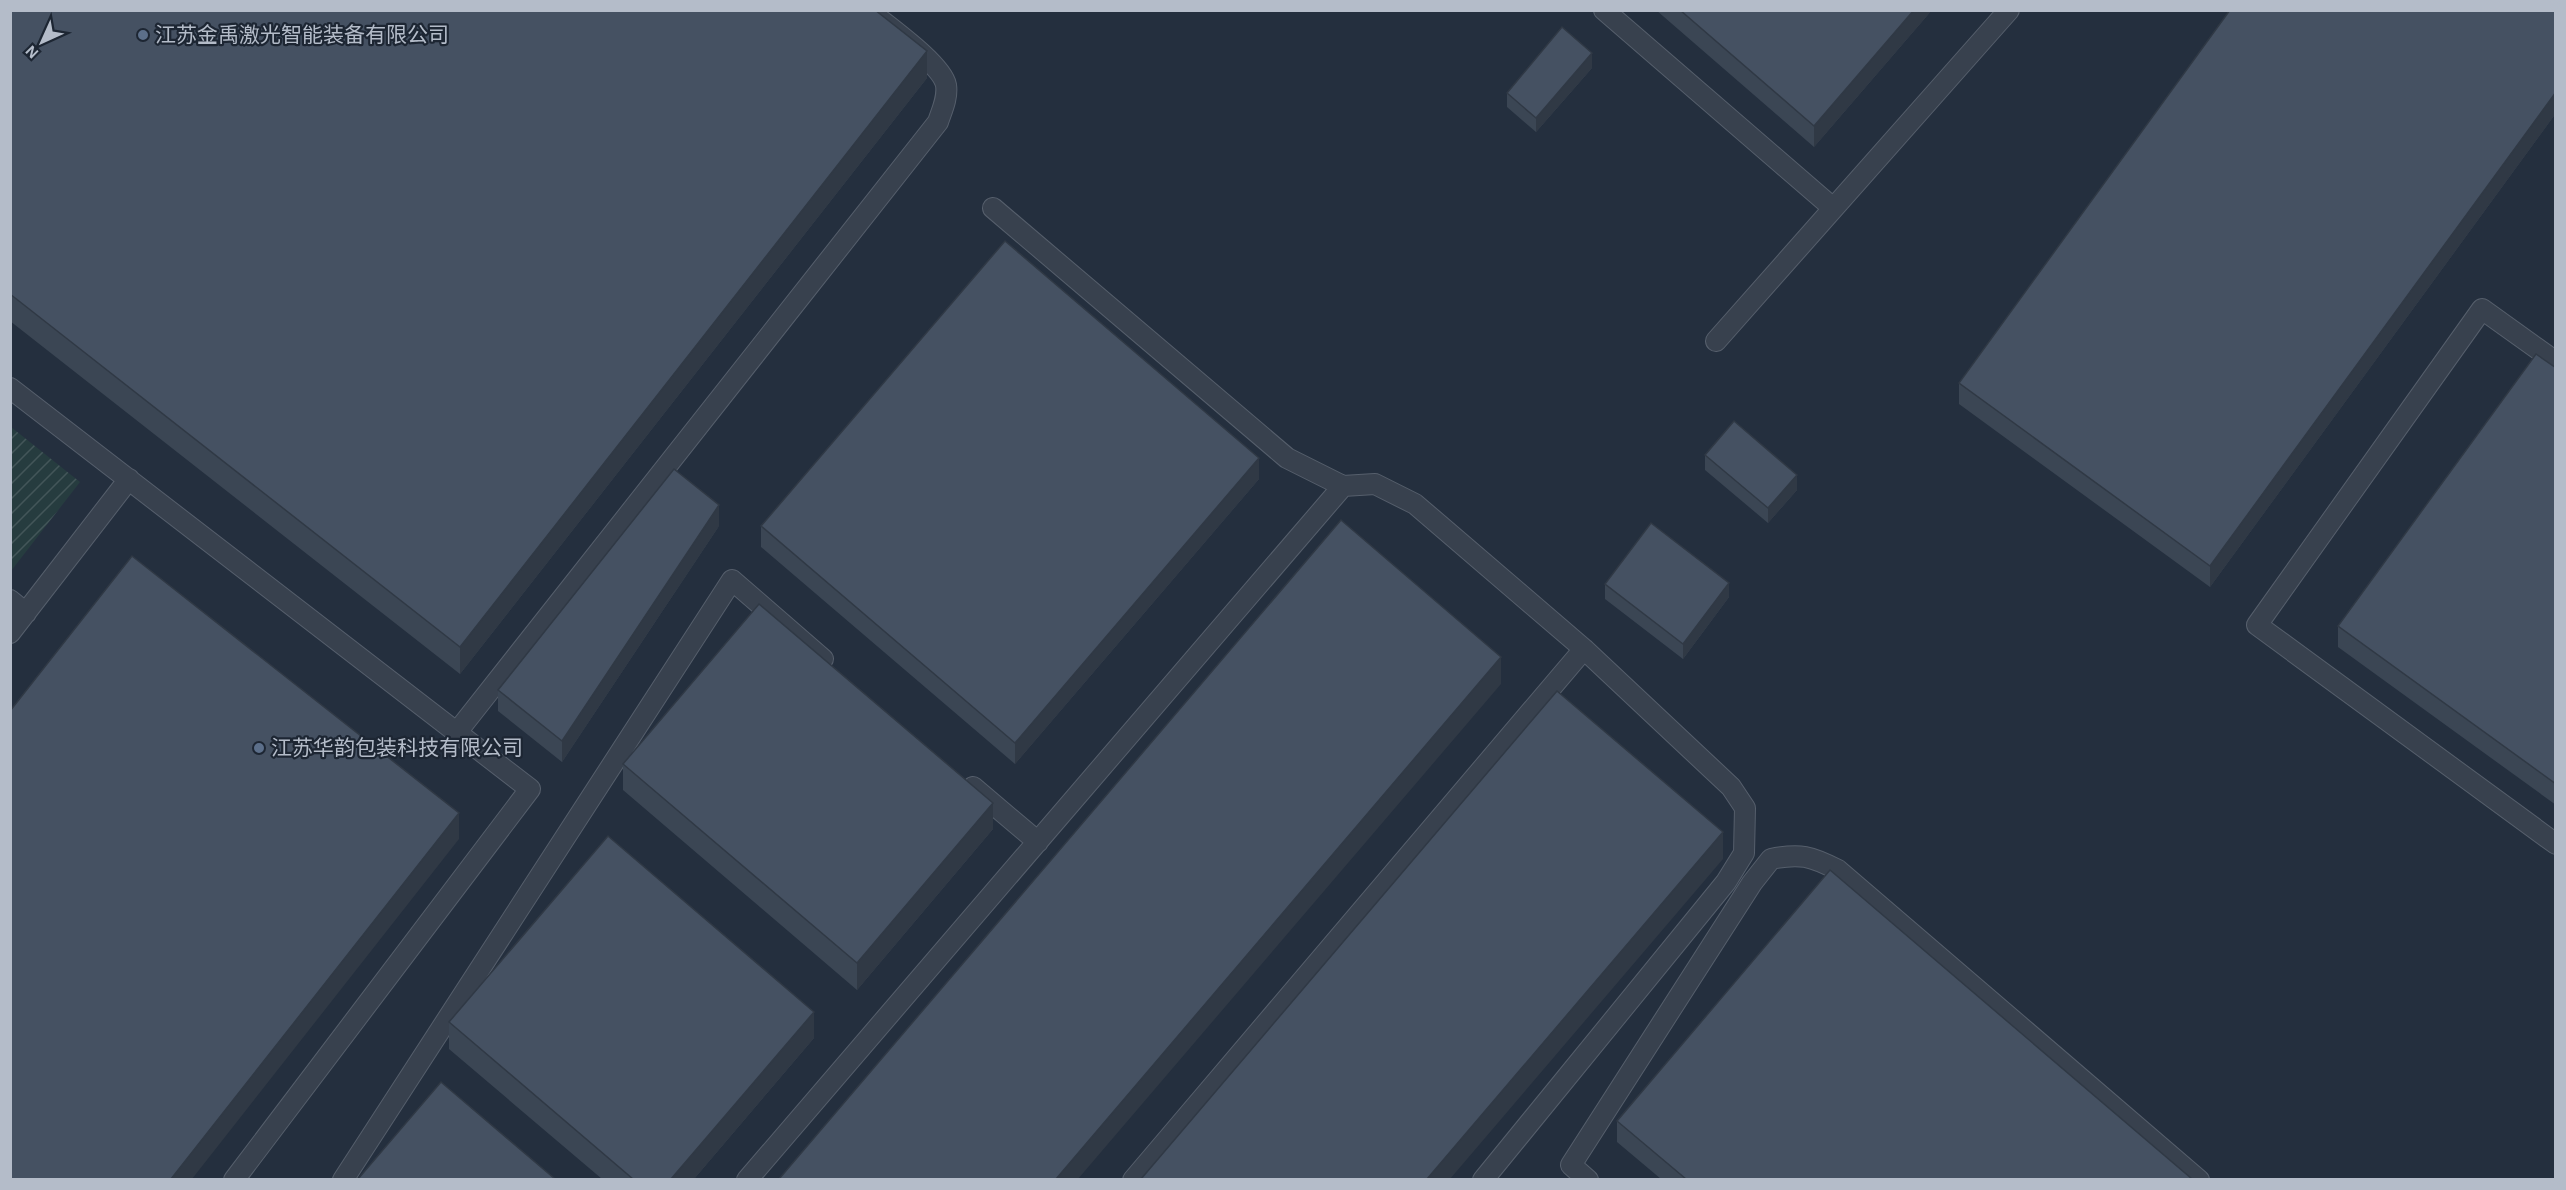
<svg xmlns="http://www.w3.org/2000/svg" width="2566" height="1190" viewBox="0 0 2566 1190" font-family="'Alegreya Sans','Noto Sans SC',sans-serif">
	<defs>
		<pattern id="garden-furrows" width="10" height="10" patternUnits="userSpaceOnUse" patternTransform="scale(1.5)"><rect width="10" height="10" fill="#263c3f"/><path d="M-1 1l2-2M0 10L10 0M9 11l2-2" fill="none" stroke="#435659"/></pattern>
	</defs>
	<rect width="100%" height="100%" fill="#242f3e"/>
	<path fill="url(#garden-furrows)" d="M11,427L80,482L11,571Z"/>
	<g fill="none" stroke-linecap="round" stroke-linejoin="round">
		<defs>
			<path id="lane" d="M1604,10L1833,208
				M993,208L1287,458L1343,486L1375,484L1415,504L1584,649L1731,787L1745,808L1744,853L1726,882L1483,1180
				M1716,341L2009,10
				M2556,362L2482,309L2257,625L2556,844
				M10,388L530,789L234,1180
				M10,600L26,613
				M10,633L129,479
				M457,732L938,122C942,110 948,98 946,85C942,64 886,25 868,10
				M973,787L1038,842
				M343,1180L732,580L823,659
				M747,1180L1343,486
				M1133,1180L1584,649
				M1588,1180L1571,1165L1752,883L1771,859C1800,853 1811,856 1838,870L2199,1180"/>
		</defs>
		<use href="#lane" stroke="#565f6c" stroke-width="22"/>
		<use href="#lane" stroke="#38414e" stroke-width="20"/>
	</g>
	<path fill="#3b4654" d="M10,10L927,78L460,674L10,321Z
		M1656,10H1932L1814,147Z
		M2556,10V113L2210,587L1959,404V383Z
		M1592,68L1536,132L1507,107V93Z
		M2556,368V805L2338,647V626Z
		M1705,455L1797,490L1768,523L1705,470Z
		M1259,479L1015,764L761,547V526Z
		M719,526L562,762L498,711V690Z
		M1605,584L1729,597L1683,659L1605,599Z
		M623,764L993,829L857,990L623,790Z
		M449,1022L814,1038L694,1179H602L449,1049Z
		M1617,1121L2192,1179H1661L1617,1142Z"/>
	<path fill="#303945" d="M1914,10H1932L1814,147V126Z
		M927,51V78L460,674V647Z
		M1592,53V68L1536,132V118Z
		M2556,92V113L2210,587V566Z
		M1259,458V479L1015,764V743Z
		M1797,475V490L1768,523V508Z
		M719,505V526L562,762V741Z
		M1729,583V597L1683,659V644Z
		M1501,657V684L1078,1179H1056Z
		M993,803V829L857,990V963Z
		M459,813V839L192,1179H171Z
		M1723,832V859L1450,1179H1427Z
		M814,1012V1038L694,1179H671Z"/>
	<path fill="#455162" stroke="#303945" stroke-width="1.5" d="M10,10H875L927,51L460,647L10,294Z
		M1680,10H1914L1814,126Z
		M2230,10H2556V92L2210,566L1959,383Z
		M1562,27L1592,53L1536,118L1507,93Z
		M1005,241L1259,458L1015,743L761,526Z
		M2536,354L2556,368V784L2338,626Z
		M1734,421L1797,475L1768,508L1705,455Z
		M674,469L719,505L562,741L498,690Z
		M1341,520L1501,657L1056,1179H779Z
		M1651,523L1729,583L1683,644L1605,584Z
		M132,556L459,813L171,1179H10V711Z
		M759,604L993,803L857,963L623,764Z
		M1557,691L1723,832L1427,1179H1141Z
		M608,836L814,1012L671,1179H633L449,1022Z
		M1830,870L2192,1179H1686L1617,1121Z
		M441,1082L555,1179H358Z"/>
	<g fill="#5c6f8a" stroke="#1d2633" stroke-width="2">
		<circle cx="143" cy="35" r="6"/>
		<circle cx="259" cy="748" r="6"/>
	</g>
	<g text-anchor="middle" stroke-width="4.5" stroke-linejoin="round" paint-order="stroke">
		<g font-size="21" fill="#b4bcc9" stroke="#1d2633" text-anchor="start">
			<text x="155" y="42">江苏金禹激光智能装备有限公司</text>
			<text x="271" y="755">江苏华韵包装科技有限公司</text>
		</g>
	</g>
	<rect width="2566" height="1190" fill="none" stroke="#b4bcc9" stroke-width="24"/>
	<g transform="translate(42 42) rotate(225)" stroke="#1d2633" stroke-width="4.5" paint-order="stroke">
	<path d="M0-4.5L10 22L0 15L-10 22Z" fill="#b4bcc9"/>
	<text y="-9" font-size="16" font-weight="bold" text-anchor="middle" fill="#b4bcc9">N</text>
	</g>
</svg>
